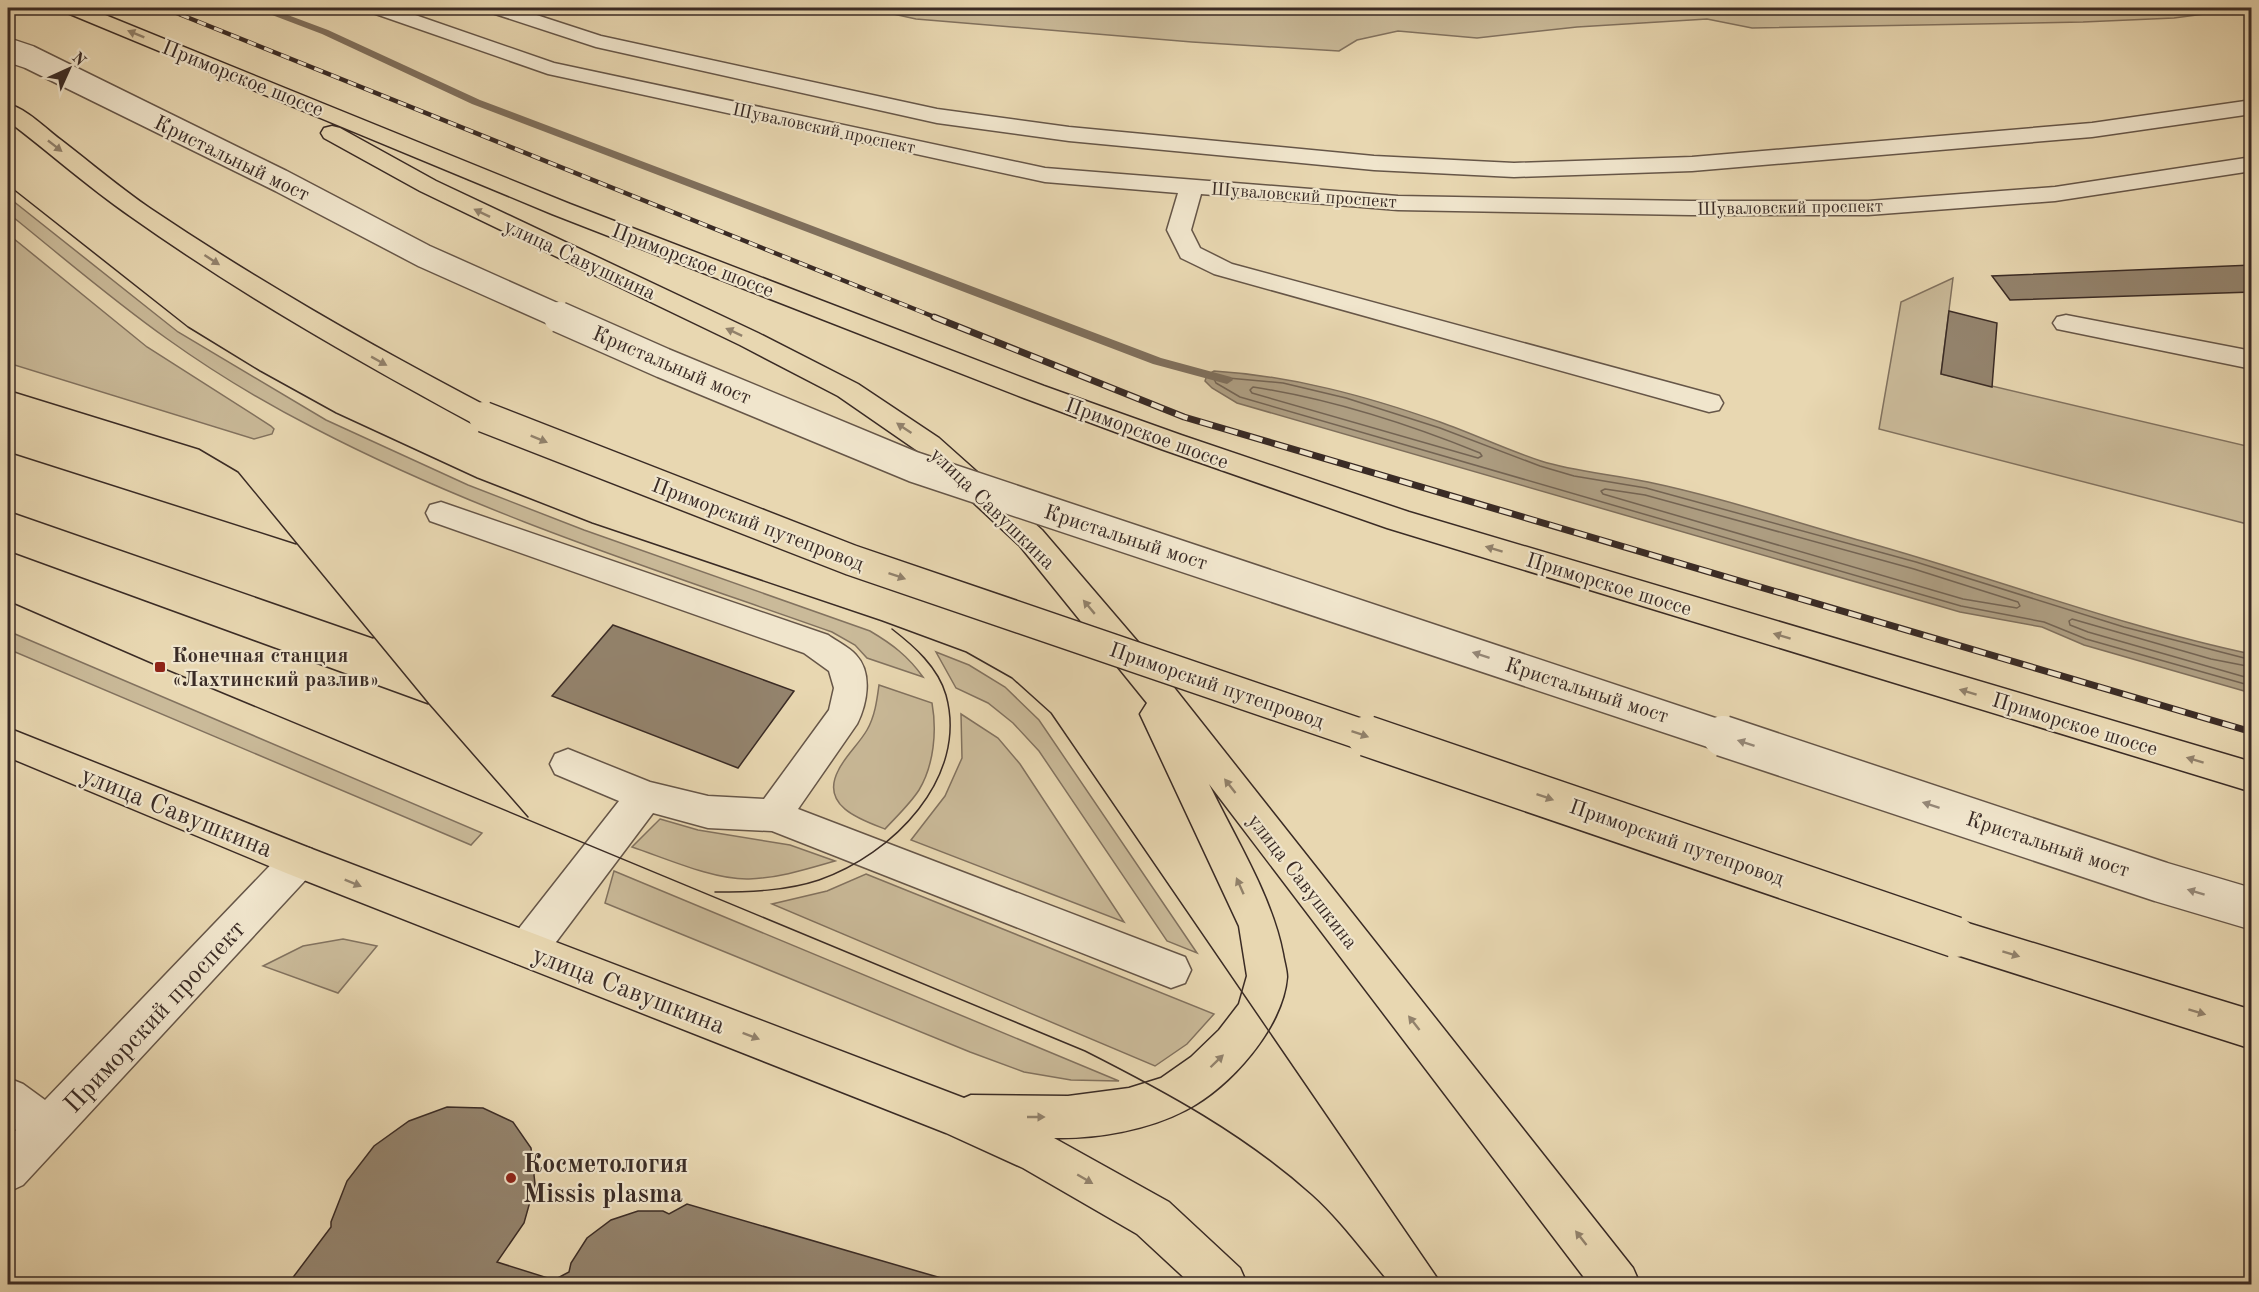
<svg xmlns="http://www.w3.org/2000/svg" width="2259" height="1292" viewBox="0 0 2259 1292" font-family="'Old Standard TT',serif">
	<rect width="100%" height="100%" fill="#e8d7b1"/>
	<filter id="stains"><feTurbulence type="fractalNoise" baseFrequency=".00333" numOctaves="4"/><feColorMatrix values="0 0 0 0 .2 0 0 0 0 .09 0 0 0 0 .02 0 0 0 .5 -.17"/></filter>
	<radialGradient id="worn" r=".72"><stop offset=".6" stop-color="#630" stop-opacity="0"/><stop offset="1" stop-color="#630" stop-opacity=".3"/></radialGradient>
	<path fill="#caba99" stroke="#82725f" stroke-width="1.5" d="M866,8H2250L2174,18L2083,22L1752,28L1707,19L1577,27L1477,38L1398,31L1357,40L1339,51L1192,42L916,19Z
		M8,197L178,332L326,420L468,485L584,530L870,631C892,644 908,656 923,677L867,658L855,645L832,632C657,570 479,514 314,428C263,402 212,371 166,338C111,299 60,255 8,213Z
		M8,234L147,347L271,426L274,429L272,434L254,439L8,363Z
		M1953,278L1941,374L2251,447V525L1879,429L1901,302Z
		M8,631L482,833L471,845L8,649Z
		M936,652L969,665L1005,687L1039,720L1197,953L1167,941L1039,751L1013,723L988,703L956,688Z
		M879,685L932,703C937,731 934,765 919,790C910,804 896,817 885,829C861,820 820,806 838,771C845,756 859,744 867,730C875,716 877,700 879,685Z
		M961,714L998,738L1020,764L1124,922L911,840L945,796L962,758Z
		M660,819L698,830L790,845L835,861C807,869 779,878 749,879C714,880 665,858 632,847Z
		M614,871L1119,1081L1071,1080L1024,1072L970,1052L605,903Z
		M866,874L1214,1014L1187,1044L1155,1066L772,904L827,891Z
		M343,939L377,946L338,993L263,966L303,946Z"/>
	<path fill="#ad9d81" stroke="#7f6f5c" stroke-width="1.5" d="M1214,371C1293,376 1366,396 1440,422C1474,434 1507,450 1541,461C1576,472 1612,474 1648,482C1720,497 1791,521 1862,541C1992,577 2119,626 2251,654V693L2084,645L2042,627L1960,612L1237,403L1212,388L1205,381L1207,375Z"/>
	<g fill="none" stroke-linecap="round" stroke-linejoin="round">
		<path stroke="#746453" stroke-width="1.5" d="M1253,387C1332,399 1406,423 1480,453L1482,456L1478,458L1252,393L1250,390Z
			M1605,489L1645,495L1914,569L2018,602L2020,606L2017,608L1963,599L1603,494L1601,491Z
			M2252,660L2124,627L1916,562L1646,488L1574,476L1540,466L1440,428L1346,398L1283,383L1217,377L1214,379L1216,383L1240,397L1961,606L2044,622L2086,639L2252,686
			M2252,667L2211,659L2072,619L2069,621L2070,625L2088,632L2252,679"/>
		<path fill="#7f6f5c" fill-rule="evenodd" d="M258,8H269L328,30L480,100L1161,358L1231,377L1233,380L1227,384L1153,364L472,104L322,34L259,10Z"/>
	</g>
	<path fill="#94846e" stroke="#3a2b25" stroke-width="1.5" d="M2252,265V292L2010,300L1992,276Z
		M1949,311L1997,323L1992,387L1941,374Z
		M613,625L794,691L738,768L552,696Z
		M447,1107L483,1108L513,1122L531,1148L535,1184L524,1223L497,1262L554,1280L569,1272L571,1263L587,1238L611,1220L638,1211H663L669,1214L687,1204L941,1278L944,1284H288L331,1227V1222L347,1181L374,1146L409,1121Z"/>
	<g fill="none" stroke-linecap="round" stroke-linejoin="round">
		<defs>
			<path id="minor" d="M367,8H395L554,63L1045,168L1398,196L1691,201H1868L2055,187L2252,157V171L2055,201L1868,215H1691L1398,210L1201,194L1191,230L1200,248L1232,264L1719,396L1723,403L1719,410L1709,412L1214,274L1181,258L1167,230L1178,193L1045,182L548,74L370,12Z
				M486,8H515L601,36L937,109L1069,127L1374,156L1514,163L1692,157L2092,123L2252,100V114L2092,137L1692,171L1514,177L1374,170L1069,141L937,123L596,47L489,12Z
				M2066,315L2252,351V369L2057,329L2053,323L2057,317Z
				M441,502L828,635C836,641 849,647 856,655C873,673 867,704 857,724L798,809L1185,957L1191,970L1185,983L1171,988L772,831L708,828L653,813L541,962L527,967L513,962L507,949L513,936L619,801L555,774L550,764L555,754L568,749L650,782L708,796L764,799L829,710L834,688L829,671L804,653L430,521L426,513L430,505Z
				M299,845L312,849L318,861L312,873L23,1185L8,1192V1139L16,1130L8,1124V1078L23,1084L45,1100L286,849Z"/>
			<path id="major" d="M62,8H88L570,204L1044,386L1181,435L1409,512L2252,762V792L1387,528L1161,449L1024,398L552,214L65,12Z
				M8,104C27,109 45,128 61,140C91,163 120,188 151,209C261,283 377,349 494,410L498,417L494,424L484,426L474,424C356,360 240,294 130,216C88,187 49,152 8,121Z
				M332,126L340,128L436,181L758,333L858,384L939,438L1042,530L1138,642L1633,1268L1640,1284H1589L1209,784C1235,838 1272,896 1283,954C1284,961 1287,970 1287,977C1283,1028 1230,1087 1186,1110C1148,1130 1097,1139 1054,1138L1169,1202L1240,1268L1247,1284H1191L1137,1234L1023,1168L946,1133L286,873L8,757V728L312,849L964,1098L971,1095L1068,1096L1129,1088L1161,1078L1191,1057L1219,1030L1239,1004L1247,976L1239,926L1140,714L1147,703L1020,546L919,452L838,396L740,345L420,191L324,138L321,133L324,128Z
				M1955,919L2252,1010V1049L1941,950L1936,937L1941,924Z"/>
		</defs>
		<use href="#minor" stroke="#665648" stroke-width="3"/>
		<use href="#major" stroke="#3a2b25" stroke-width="3"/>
		<use href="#minor" fill="#f0e5cc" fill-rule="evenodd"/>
		<use href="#major" fill="#e8d7b1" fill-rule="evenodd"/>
		<path stroke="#3a2b25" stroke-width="1.5" d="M8,185L188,327L260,371L336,413L477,478L592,523L882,621L966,652L1012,678L1051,713L1442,1284
			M8,390L199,449L238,472L429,704L528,817
			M8,452L296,544
			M8,511L373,638
			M8,551L428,704
			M8,601L160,667L1085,1051C1166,1092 1244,1134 1312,1195C1340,1220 1365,1255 1390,1284
			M715,892C750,892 786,891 819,880C892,855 969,778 946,695C938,667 914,646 892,629"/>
		<defs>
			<path id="rail-far1" d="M164,8L937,318"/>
			<path id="rail" d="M934,317L1184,417L2252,732"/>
		</defs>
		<use href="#rail-far1" stroke="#3a2b25" stroke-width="4.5"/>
		<use href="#rail" stroke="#3a2b25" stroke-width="7"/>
		<use href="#rail-far1" stroke="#f0e5cc" stroke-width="3" stroke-dasharray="9" stroke-linecap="butt"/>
		<use href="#rail" stroke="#f0e5cc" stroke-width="4.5" stroke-dasharray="13" stroke-linecap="butt"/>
		<defs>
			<path id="minor-bridge-far2" d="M8,50L29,57L281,181L424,256L563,318"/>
			<path id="minor-bridge-far1" d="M559,317L663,363L914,467L1728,738"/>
			<path id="minor-bridge" d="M1723,736L2161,882L2252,909"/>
			<path id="major-bridge-far1" d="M484,417L851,560L1372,738"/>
			<path id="major-bridge" d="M1367,736L1955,937"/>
		</defs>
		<use href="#minor-bridge-far2" stroke="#665648" stroke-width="26" stroke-linecap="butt"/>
		<use href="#minor-bridge-far1" stroke="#665648" stroke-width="33" stroke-linecap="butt"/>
		<use href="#minor-bridge" stroke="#665648" stroke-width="43" stroke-linecap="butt"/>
		<use href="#major-bridge-far1" stroke="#3a2b25" stroke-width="33" stroke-linecap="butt"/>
		<use href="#major-bridge" stroke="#3a2b25" stroke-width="43" stroke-linecap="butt"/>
		<use href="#minor-bridge-far2" stroke="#f0e5cc" stroke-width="23"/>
		<use href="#minor-bridge-far1" stroke="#f0e5cc" stroke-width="30"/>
		<use href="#minor-bridge" stroke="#f0e5cc" stroke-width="40"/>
		<use href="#major-bridge-far1" stroke="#e8d7b1" stroke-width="30"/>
		<use href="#major-bridge" stroke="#e8d7b1" stroke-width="40"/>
	</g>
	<defs><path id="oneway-solid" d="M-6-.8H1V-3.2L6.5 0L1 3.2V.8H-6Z" transform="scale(1.5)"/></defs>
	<g fill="#91816b">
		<use href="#oneway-solid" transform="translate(136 34) rotate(-158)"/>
		<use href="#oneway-solid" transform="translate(55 146) rotate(38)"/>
		<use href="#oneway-solid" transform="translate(482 213) rotate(-154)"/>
		<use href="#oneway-solid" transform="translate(212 260) rotate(33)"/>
		<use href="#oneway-solid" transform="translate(734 332) rotate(-155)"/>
		<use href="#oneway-solid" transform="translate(379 361) rotate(29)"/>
		<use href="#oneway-solid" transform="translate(904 428) rotate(-146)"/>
		<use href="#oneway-solid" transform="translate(539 439) rotate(22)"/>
		<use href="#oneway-solid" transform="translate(1494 549) rotate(-163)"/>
		<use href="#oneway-solid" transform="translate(897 576) rotate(19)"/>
		<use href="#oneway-solid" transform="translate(1089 607) rotate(-130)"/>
		<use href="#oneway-solid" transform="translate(1782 636) rotate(-163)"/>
		<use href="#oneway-solid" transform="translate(1968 692) rotate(-163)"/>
		<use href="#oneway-solid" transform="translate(1360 734) rotate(19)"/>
		<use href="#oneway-solid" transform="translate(2195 760) rotate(-163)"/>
		<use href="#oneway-solid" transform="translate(1230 786) rotate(-128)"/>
		<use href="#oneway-solid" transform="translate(1545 797) rotate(19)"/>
		<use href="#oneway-solid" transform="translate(353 883) rotate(22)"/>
		<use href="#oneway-solid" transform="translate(1240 886) rotate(-114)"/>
		<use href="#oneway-solid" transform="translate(2011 954) rotate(17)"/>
		<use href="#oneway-solid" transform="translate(2197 1012) rotate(17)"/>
		<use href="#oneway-solid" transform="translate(1414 1023) rotate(-128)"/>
		<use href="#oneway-solid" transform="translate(751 1036) rotate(21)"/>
		<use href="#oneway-solid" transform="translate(1217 1061) rotate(-44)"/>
		<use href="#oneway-solid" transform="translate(1036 1117)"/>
		<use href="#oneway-solid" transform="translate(1085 1179) rotate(30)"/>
		<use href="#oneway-solid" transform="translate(1581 1238) rotate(-128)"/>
	</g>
	<g fill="#958878">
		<use href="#oneway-solid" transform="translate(1481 655) rotate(-162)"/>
		<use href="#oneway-solid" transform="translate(1746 743) rotate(-162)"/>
		<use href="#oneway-solid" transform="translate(1931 805) rotate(-162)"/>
		<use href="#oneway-solid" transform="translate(2196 892) rotate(-163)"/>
	</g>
	<g fill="#8f2418" stroke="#f0e5cc" stroke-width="2">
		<rect x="154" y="661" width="12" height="12" rx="3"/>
		<circle cx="511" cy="1178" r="6"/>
	</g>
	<g text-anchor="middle" stroke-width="4.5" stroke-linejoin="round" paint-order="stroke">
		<g font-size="18" fill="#3a2b25" stroke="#f0e5cc">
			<text transform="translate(824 128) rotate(12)" y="6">Шуваловский проспект</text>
			<text transform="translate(1304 195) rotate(4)" y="6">Шуваловский проспект</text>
			<text transform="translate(1790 207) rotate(-1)" y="6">Шуваловский проспект</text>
		</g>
		<g font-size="21" fill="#3a2b25" stroke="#f0e5cc">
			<text transform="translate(243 78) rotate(22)" y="7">Приморское шоссе</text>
			<text transform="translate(232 158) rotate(26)" y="7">Кристальный мост</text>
			<text transform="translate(580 259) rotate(25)" y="7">улица Савушкина</text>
			<text transform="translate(693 260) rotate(21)" y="7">Приморское шоссе</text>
			<text transform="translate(672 365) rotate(23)" y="7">Кристальный мост</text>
			<text transform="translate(1147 433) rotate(20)" y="7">Приморское шоссе</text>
			<text transform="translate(993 508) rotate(44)" y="7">улица Савушкина</text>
			<text transform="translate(758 524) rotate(21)" y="7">Приморский путепровод</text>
			<text transform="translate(1126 537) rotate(18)" y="7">Кристальный мост</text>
			<text transform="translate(1609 584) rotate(17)" y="7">Приморское шоссе</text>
			<text transform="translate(1217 685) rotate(19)" y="7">Приморский путепровод</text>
			<text transform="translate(1587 690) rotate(18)" y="7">Кристальный мост</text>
			<text transform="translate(2075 724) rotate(17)" y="7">Приморское шоссе</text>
			<text transform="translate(1677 842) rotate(19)" y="7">Приморский путепровод</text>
			<text transform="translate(2048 844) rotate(18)" y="7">Кристальный мост</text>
			<text transform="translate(1303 881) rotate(52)" y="7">улица Савушкина</text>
		</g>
		<g font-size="21" font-weight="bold" fill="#3a2b25" stroke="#f0e5cc" text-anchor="start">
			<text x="172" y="662">Конечная станция<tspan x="172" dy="24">«Лахтинский разлив»</tspan></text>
		</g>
		<g font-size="26" fill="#3a2b25" stroke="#f0e5cc">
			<text transform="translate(177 811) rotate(22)" y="9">улица Савушкина</text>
			<text transform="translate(629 989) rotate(21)" y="9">улица Савушкина</text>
			<text transform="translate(154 1016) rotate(-47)" y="9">Приморский проспект</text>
		</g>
		<g font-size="26" font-weight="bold" fill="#3a2b25" stroke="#f0e5cc" text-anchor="start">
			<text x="523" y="1172">Косметология<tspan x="523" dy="30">Missis plasma</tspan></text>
		</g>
	</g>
	<rect width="2259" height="1292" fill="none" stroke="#e8d7b1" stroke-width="30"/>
	<rect x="9" y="9" width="2241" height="1274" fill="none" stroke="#3a2b25" stroke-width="3"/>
	<rect x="15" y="15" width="2229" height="1262" fill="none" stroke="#3a2b25" stroke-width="1.5"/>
	<g transform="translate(69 69) rotate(45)" stroke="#f0e5cc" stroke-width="4.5" paint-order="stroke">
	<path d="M0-4.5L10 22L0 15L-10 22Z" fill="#3a2b25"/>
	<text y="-9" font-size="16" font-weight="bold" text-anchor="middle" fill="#3a2b25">N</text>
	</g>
	<rect width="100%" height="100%" filter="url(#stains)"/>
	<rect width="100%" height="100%" fill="url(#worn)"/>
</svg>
